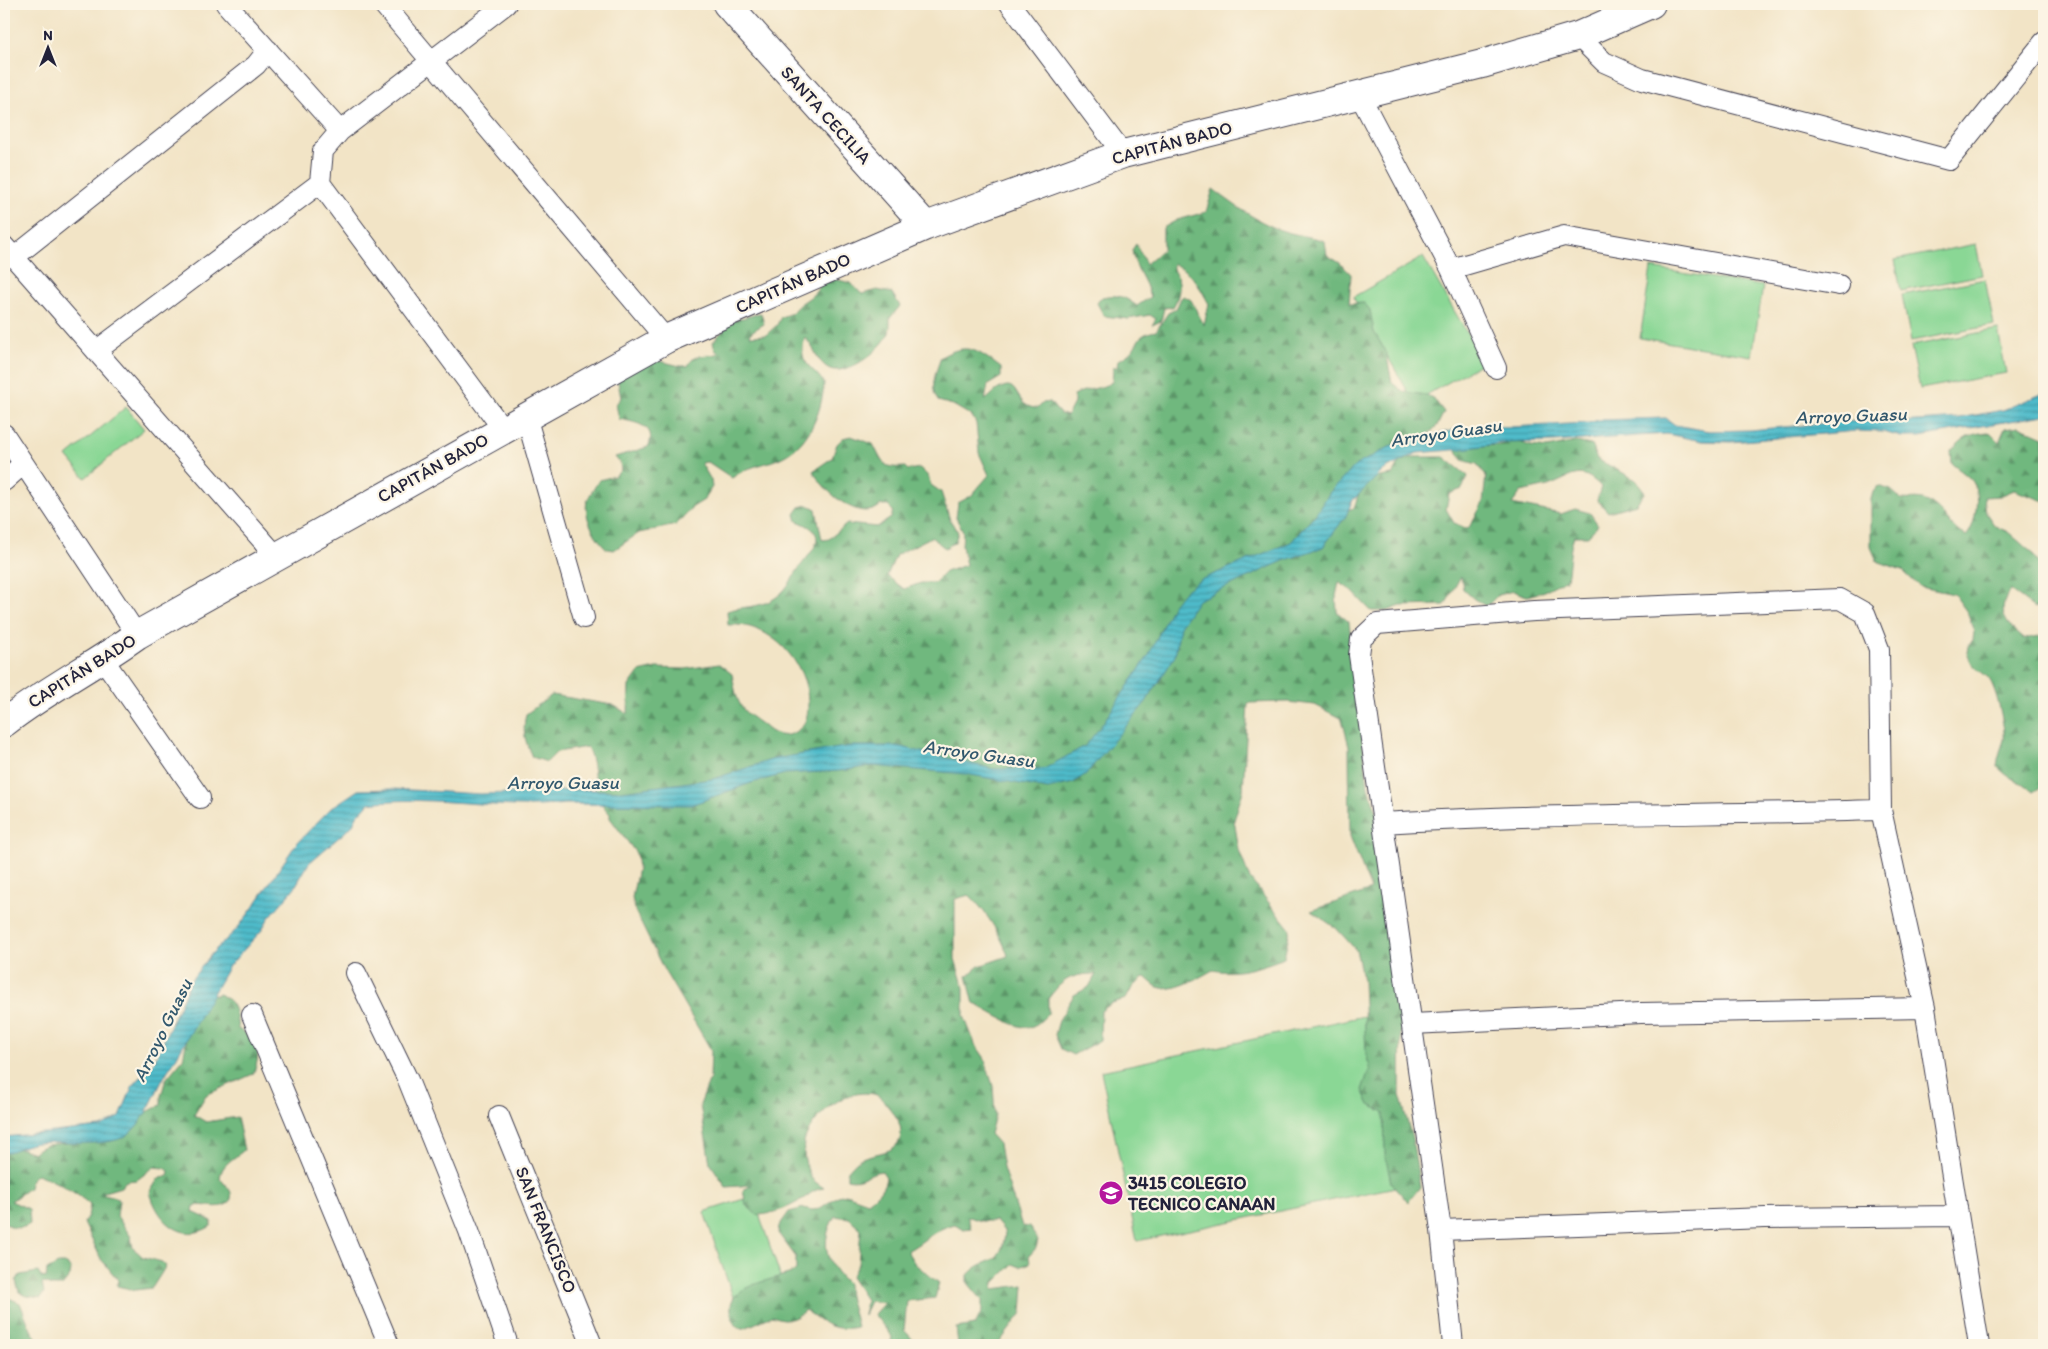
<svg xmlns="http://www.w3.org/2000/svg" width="2048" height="1349" viewBox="0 0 2048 1349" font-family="Itim,sans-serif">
	<defs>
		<pattern id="forest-firs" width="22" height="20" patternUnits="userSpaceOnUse" patternTransform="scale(1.25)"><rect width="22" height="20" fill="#6fb87e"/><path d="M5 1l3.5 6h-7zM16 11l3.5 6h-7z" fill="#5b9568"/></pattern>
		<pattern id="water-rules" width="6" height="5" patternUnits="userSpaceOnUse" patternTransform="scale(1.25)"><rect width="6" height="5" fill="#4fbbca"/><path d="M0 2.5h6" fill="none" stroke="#4198a5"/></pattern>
	</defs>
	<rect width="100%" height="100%" fill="#fcf5e5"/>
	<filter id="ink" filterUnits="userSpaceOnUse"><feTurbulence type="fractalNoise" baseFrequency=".02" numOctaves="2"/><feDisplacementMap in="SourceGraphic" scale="10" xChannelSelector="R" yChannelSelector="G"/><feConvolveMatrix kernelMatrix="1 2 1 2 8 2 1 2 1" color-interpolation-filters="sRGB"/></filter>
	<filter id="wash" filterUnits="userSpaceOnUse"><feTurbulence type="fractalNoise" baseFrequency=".0096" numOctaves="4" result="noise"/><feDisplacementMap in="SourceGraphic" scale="20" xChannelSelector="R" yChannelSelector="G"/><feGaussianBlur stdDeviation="1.12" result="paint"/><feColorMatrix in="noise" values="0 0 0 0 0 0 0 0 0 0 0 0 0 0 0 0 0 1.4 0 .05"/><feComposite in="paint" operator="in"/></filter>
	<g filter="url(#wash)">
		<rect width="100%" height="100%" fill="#f2e4c6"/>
		<path fill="#8ad795" stroke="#567c68" d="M1976,244L1982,275L1901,291L1895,260Z
			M1423,257L1484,362L1414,402L1353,297Z
			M1651,268L1763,286L1752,356L1640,338Z
			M1985,279L1994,325L1911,341L1902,295Z
			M1998,329L2006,373L1920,389L1911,346Z
			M126,407L144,429L85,478L67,456Z
			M1369,1015L1405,1185L1137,1241L1101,1071Z
			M753,1196L787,1296L738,1312L704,1212Z"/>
		<path fill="url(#forest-firs)" stroke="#486d5c" d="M1213,189C1237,207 1265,228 1295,234C1306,237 1313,237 1325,241L1327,255L1340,263L1351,274L1349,304L1364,303L1370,310L1374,332L1386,352L1392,383L1404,392L1427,395L1434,399L1444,412L1437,426L1425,437L1383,451L1340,512L1354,508L1363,480L1392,475L1399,462L1413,457H1444L1468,476L1462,489L1449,494L1446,509L1454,523L1468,529L1483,503L1486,475L1477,464L1462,460L1455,447L1500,445L1516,441L1531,446L1547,448L1576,442L1591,445L1597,459L1636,480L1645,492L1636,504L1608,512L1597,500L1601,487C1580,464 1571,478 1548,486C1539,488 1530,490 1521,492L1512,504L1561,514L1575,509L1590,513L1598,525L1588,536H1574C1569,550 1570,564 1567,579L1542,592L1527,596L1513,591L1498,595L1487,606L1474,599L1463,589L1461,576L1445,605L1401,606L1387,611H1371L1352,591L1339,582L1336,596L1337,612L1349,622L1368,787L1378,815L1401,1010L1400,1095L1412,1138L1420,1187L1408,1202L1391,1183L1385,1154L1384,1112L1369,1105L1362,1090L1370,1067L1366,1055L1363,980L1356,950L1336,928L1311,911L1371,890L1350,836L1349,746L1342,719L1315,705L1288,702L1248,703L1243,791L1234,820L1239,850L1250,879L1290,929L1284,958C1260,967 1238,975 1213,970C1200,977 1174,993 1158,987C1153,985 1149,980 1145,977L1133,986L1126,999L1112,1003L1101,1011L1100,1040L1073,1055L1061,1049L1055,1035L1059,1020L1074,995L1089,987L1096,974C1071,974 1063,979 1048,999V1014C1042,1019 1037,1026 1029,1027C1014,1029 989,1010 974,1004L967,976L979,966L1008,956C1003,938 983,907 969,895L955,899V959L964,988V1016L975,1044L984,1057L993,1086L995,1115L990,1134L999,1144L1003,1168L1022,1226L1029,1227L1038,1240L1036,1248L1029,1256L1030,1263L1020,1267L1013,1264L994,1283L993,1289L1024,1285L1022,1313L999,1343L994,1345L958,1344L956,1328L975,1325L982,1311V1300L968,1283V1275C985,1255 1002,1269 1005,1232L996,1221H981L967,1216L971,1228L963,1229L955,1224C936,1228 924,1242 907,1251L915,1264L939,1283L935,1298L907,1301L904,1330L918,1345H890L892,1337L874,1314L884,1303L870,1301L864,1315L866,1300L851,1277L858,1264L861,1229L849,1218L835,1216C819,1243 826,1264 848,1284C848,1300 854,1312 857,1327C833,1332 824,1323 805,1310C793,1321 788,1321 772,1316L745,1328H738C732,1322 732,1318 731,1310C727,1284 778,1280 796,1271V1257L778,1233L779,1226L789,1212L804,1208L812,1210L819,1209L838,1196L846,1194L868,1202C877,1195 885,1188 886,1177L882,1171C868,1172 862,1183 847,1179V1172C851,1167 855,1162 860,1159C871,1153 892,1154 898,1143C904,1134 900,1123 895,1115C889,1109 882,1096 874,1094C845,1088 816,1113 805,1138C801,1148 806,1170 812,1179C815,1182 821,1186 824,1188C815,1189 810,1194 803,1199C790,1207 772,1215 757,1215L746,1205L743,1190L752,1185L726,1187L710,1163L700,1105L710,1079L711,1050L664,970L636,913L632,898L638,868L636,853L610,818V814C587,790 600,773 587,747L557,752L547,762L532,757C525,741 522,731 526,714L552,695L613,705L628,714L629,686L639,672L656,668L685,669L719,664L732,674C735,689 736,705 749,715C754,719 759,722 764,726C771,733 781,738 791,734C805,728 808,718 808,703C808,663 770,621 728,625L727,611C742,606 758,608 772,600C786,592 791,580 799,568C813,549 832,534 797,521L795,514L800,507L808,505L816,509L822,540L829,539L847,524L877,527L891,518L893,511L888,506L881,505C860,525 823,490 813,471L832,458L837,444L843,438L851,436L873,444C883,463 882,469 905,467L908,470L920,468L928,476L931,485L941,492L950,520L958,532L955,542L945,548L931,537L896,555L887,576L904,589L921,583H934L945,572L966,565L962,546L963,531L956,518L958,503L971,496L989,475L979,453L976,423L972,416L953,405L938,401C929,387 936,372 941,357C968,341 978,351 1001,368V377L988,385L985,400C990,397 995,390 1001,388C1020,378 1014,409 1038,408L1043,403L1050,402L1060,414L1067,416L1074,403V395C1086,388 1100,390 1112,382L1113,368L1117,367L1118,360C1144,349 1130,335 1156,331L1168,313L1176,309L1181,298L1184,296L1191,300L1204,325L1209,304C1199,286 1193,272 1173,264C1172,271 1175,272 1178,278C1181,288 1178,299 1173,307L1164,308L1161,321L1152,325L1156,319L1150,315L1128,319L1104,316L1097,303L1102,297C1118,294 1124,296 1137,306L1150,297C1146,279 1134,268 1132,250L1136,244L1146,264L1163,249V228L1177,220L1206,212Z
			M835,279L850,283L862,294L877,290L892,293L900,306L890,318C890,322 890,329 889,333C882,350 846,378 828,368C816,361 815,347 805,338C797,364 811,364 824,383C822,413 808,447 778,459C760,466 748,466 732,478L708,462L701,463L711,480L712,487L704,500L691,508L676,525L639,533L614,550L607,549C596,539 583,517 587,501C590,494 595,487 599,480L615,476L621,470L620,463L615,457L648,447C659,425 633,422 619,419L616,404L621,398L617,377L648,358L680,366H688C695,351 706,358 719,353L715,350L713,342L731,321L761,313L764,324L751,332L750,336L766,335L777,325L781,317L792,313C801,299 811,302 821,284Z
			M2019,426L2044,437V501L2014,490L2000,496L1984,497L1986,513L1995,526L2008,532L2030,551L2044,570V605L2034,608L2010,590C1996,613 2005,623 2024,639L2044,635V785L2033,792C2019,779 2010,781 1997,766C1998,756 2001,749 2004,740C2006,730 1996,687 1989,679C1979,668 1974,671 1967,653L1968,646L1973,640L1974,632L1967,612L1954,594L1920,587L1902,570L1877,561L1871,547V499L1873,492L1878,486L1891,490L1901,499C1909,500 1918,498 1925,501C1943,507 1950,530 1966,536C1976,527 1980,494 1973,482C1969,476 1958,469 1952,464L1951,451C1963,438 1971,433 1989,432L1999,442L2005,428Z
			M219,994C235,1001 236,1013 238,1029C259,1040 262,1052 253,1074L206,1095L194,1115L206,1122L237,1117L244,1150C234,1159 221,1164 220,1178C226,1187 236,1191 229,1203C217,1211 206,1203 194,1206L193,1212L212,1221L211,1226C182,1245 157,1220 150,1192L158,1179L168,1176L169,1171L165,1168L154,1167L137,1180L126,1181L121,1187L101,1193L115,1197L119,1200L117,1216L131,1237L133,1248L143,1257L162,1262L166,1266L152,1288L135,1290L117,1286L118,1280L101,1259L84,1223L88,1216L90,1205C76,1192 55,1181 37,1174L31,1179L29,1188L11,1201L29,1209L30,1224C21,1230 11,1229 4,1221V1148L23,1149L33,1153C47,1141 54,1146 70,1142C101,1132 132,1120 161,1105V1096L166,1079L183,1059L187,1038L203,998Z
			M58,1264H67L71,1270L70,1276L62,1286H51L44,1283L42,1284L44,1292L41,1298L27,1296L19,1292L16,1281L20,1275L38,1272L41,1277L46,1278L47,1270Z
			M4,1296L20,1303L31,1330L42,1345H4Z"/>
		<path fill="url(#water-rules)" stroke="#386e82" d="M2044,393V415L1920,437H1901L1884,432L1856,431L1731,442L1702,441L1666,434L1554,442L1501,443L1463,449L1417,453L1384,470L1352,501L1346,516L1323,547L1283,561L1198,600L1180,626L1175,656L1146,702L1086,774L1073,783L1048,789L966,774L872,766L839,771L785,774L751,783L691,805L565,804C501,812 434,794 369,803L357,816L352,826L309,863L295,887L268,919L262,930L229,966L173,1063C157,1084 151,1113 131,1132C113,1150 62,1140 37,1143C26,1144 15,1151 4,1153V1137L101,1127L120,1117L132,1087L154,1062L191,980L213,952L237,929L252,909L296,844L331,808L358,790L393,789L480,794L547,792L579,789L622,791L713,779L774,759L850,746H897L993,769H1044L1085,746L1098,730L1149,655L1172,606L1183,592L1200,580L1291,542L1315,515L1330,492L1356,465L1393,445L1458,429L1483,426L1509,427L1589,423L1598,420L1666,418L1675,425L1709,431L1750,430L1852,421L1901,422L1959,418L2003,410Z"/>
	</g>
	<g filter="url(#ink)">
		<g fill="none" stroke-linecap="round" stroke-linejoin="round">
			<defs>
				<path id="street" d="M226,4L340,131
					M383,4L666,339
					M1010,4L1123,154
					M1578,36L1604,62L1642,79L1949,160L2044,42
					M1360,96L1451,269L1496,368
					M4,246L277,557
					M13,258L256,65L268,50
					M1451,269L1564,236L1839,285
					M96,351L320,183
					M526,416L584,618
					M503,429L320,183L323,151L340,131L506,4
					M4,434L137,635
					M4,481L23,464
					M103,659L200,798
					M1383,823C1549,813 1715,815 1881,810
					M356,973L408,1080L469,1231L508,1345
					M252,1015L389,1345
					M1412,1024L1641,1013L1925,1008
					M499,1116L592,1345
					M1441,1230L1765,1218L1957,1216
					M1453,1345L1441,1230L1359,655L1361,639L1377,624L1534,611L1840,599L1865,613L1879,649L1881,810L1925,1008L1979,1345"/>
				<path id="secondary" d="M727,4L926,226
					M4,723C46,690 94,666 137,635L666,339L926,226L1123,154L1482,64L1578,36L1651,4"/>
			</defs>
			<use href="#street" stroke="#413f50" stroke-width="22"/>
			<use href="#secondary" stroke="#413f50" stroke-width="30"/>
			<use href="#street" stroke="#fff" stroke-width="20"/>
			<use href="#secondary" stroke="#fff" stroke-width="28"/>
		</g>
	</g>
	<defs>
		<symbol id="school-disc" viewBox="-11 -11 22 22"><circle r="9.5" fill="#b5179e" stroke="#fcf5e5"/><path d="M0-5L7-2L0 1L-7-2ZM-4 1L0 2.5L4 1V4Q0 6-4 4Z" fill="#fff"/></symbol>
	</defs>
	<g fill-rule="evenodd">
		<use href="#school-disc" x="1097" y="1179" width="28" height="28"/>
	</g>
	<g text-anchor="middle" stroke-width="4.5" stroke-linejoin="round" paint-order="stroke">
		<g font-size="18" fill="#22223b" stroke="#fcf5e5">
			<text transform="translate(826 115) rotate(48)" y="6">SANTA CECILIA</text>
			<text transform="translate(1172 143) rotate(-15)" y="6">CAPITÁN BADO</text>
			<text transform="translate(793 283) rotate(-24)" y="6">CAPITÁN BADO</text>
			<text transform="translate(433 468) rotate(-29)" y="6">CAPITÁN BADO</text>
			<text transform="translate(82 671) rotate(-32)" y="6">CAPITÁN BADO</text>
			<text transform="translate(546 1230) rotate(68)" y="6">SAN FRANCISCO</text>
		</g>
		<g font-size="18" font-weight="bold" fill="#22223b" stroke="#fcf5e5" text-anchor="start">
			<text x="1128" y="1189">3415 COLEGIO<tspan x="1128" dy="21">TECNICO CANAAN</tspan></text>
		</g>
		<g font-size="19" font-style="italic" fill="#32586d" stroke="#fcf5e5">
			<text transform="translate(1851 415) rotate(-2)" y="7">Arroyo Guasu</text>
			<text transform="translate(1446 432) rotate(-8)" y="7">Arroyo Guasu</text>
			<text transform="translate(979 753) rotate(8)" y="7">Arroyo Guasu</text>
			<text x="563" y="789">Arroyo Guasu</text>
			<text transform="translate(162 1030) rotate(-64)" y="7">Arroyo Guasu</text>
		</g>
	</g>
	<rect width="2048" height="1349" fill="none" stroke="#fcf5e5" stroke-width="20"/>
	<g transform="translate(48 48)" stroke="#fcf5e5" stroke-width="4" paint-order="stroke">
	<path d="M0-4L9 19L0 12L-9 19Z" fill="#22223b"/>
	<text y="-8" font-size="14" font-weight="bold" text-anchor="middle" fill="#22223b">N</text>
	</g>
</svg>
